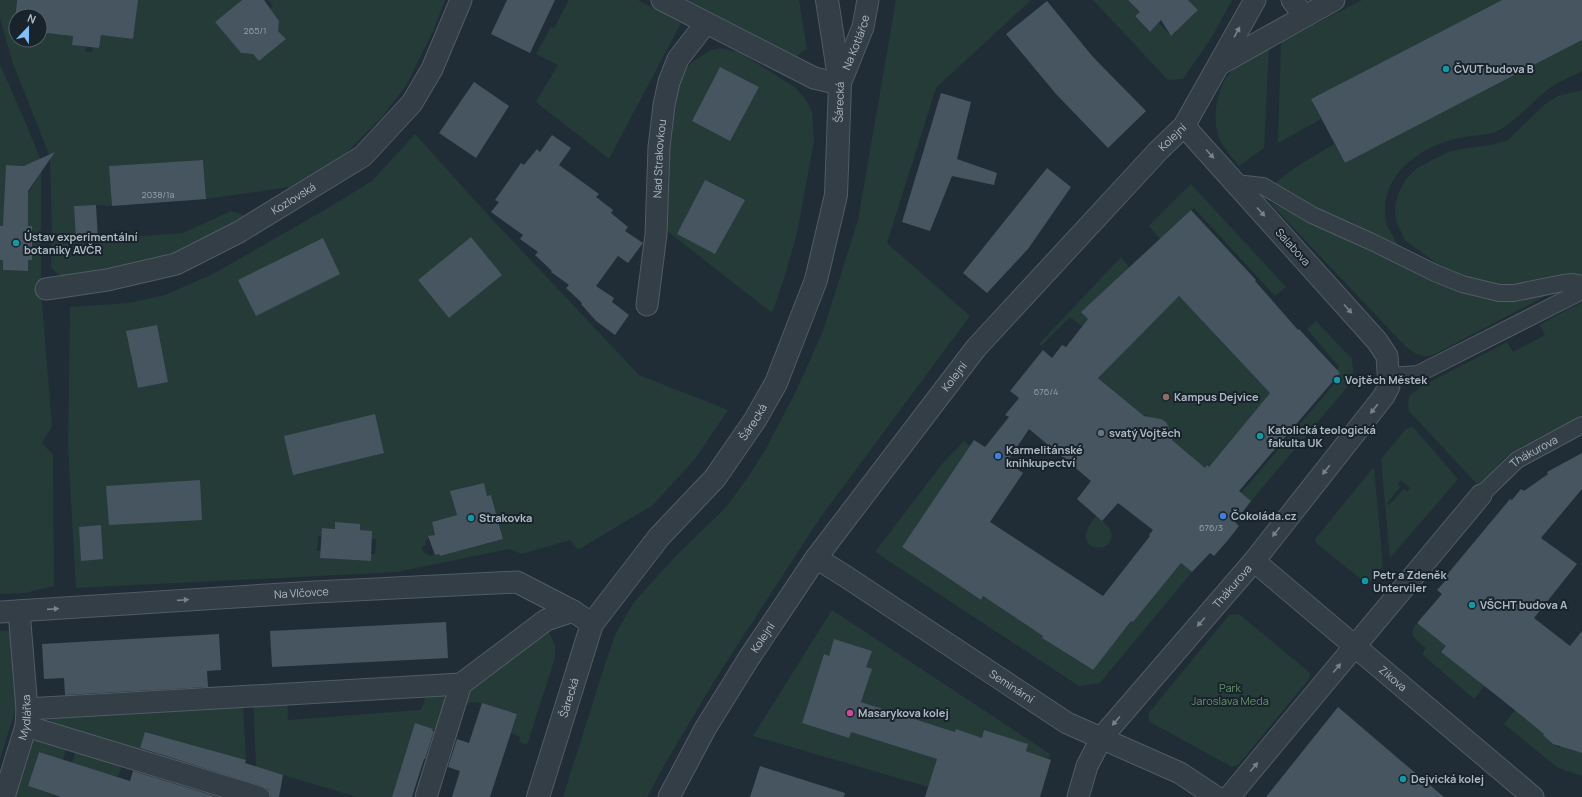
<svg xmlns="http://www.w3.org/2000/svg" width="1582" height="797" viewBox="0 0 1582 797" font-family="Manrope,sans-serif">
	<rect width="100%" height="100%" fill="#202d36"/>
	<path fill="#253b38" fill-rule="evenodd" d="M0,0H17L15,20L16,40H40V23L47,24L46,33L73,36L72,45L86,47L85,51L92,52L93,47L99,48L101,35L133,39L135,0H242L215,22L241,53L249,54L251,52L259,61L286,39L277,30L279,21L270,8L273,6L268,0H445L434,29L407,84L382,117L347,152L297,186L206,199L203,160L110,166L112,206L96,205L74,206L76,241L183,233L231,211L250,217L181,251L113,272L61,277L51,267L52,234L50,157L12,61L0,18Z
		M569,0H638L681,23L609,159L536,102L558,65L536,54L551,27L554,28Z
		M688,0H799L807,49L795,57Z
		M896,0H1031L936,88L887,243L970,316L820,518L716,678L666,762L647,797H563L605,664L616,633L626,616L634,602L674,558L726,507L746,480L764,452L796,391L823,331L858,220Z
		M1093,0H1128L1140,12L1135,16L1149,32L1159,23L1171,36L1198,10L1188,0H1232L1212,37L1183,79L1168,80Z
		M1362,0H1502L1311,99L1321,119L1278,143L1281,42Z
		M1582,40V71C1571,77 1557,82 1547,90C1531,103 1515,123 1495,132C1487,135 1480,135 1471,136C1463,137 1453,139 1445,142C1416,151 1386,175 1385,208C1385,212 1385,219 1386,223C1390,232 1396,241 1401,250L1380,241L1271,186L1296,167L1334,144L1345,163Z
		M1269,46L1264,148L1239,166C1234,159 1221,145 1219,138C1212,119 1216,87 1231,72C1242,61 1256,53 1269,46Z
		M721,48L741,53L796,88L806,100L812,112L814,141L797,233L785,276L772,313L661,226L670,125L678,81L691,63L709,51Z
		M0,65L25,121L41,161V291L52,426L42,443L53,455L54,586L25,593L0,594V260H3V270L28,271V260H32V226H0ZM40,163L39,175L28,193L5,192L6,165L24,166Z
		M1582,90V276L1502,287L1452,275L1405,240L1396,221L1395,207L1398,194L1406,179L1416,169L1432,160L1449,152L1461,149L1491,145L1508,140L1544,105L1558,96Z
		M415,134L490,217L639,375L728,410L695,459L653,505L578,550L570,540L522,554L509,549L397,572L76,588L68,448L70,307L129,303L165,295L213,274L328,208L372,181ZM471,237L501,275L449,318L418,280ZM127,331L167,382L138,388ZM484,483L487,496L491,495L503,539L440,556L439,554L429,556L428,554L424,553L422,549L423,546L426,545L425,541L428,540V536L435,535L432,522L457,515L451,491ZM335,523L360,530L372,531V539H376L375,554H371V561L321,558V551H317L318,536H322V528L335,529Z
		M1191,184L1286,287L1275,296L1194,208L1160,239L1149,226Z
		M1268,201L1436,280L1553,292L1433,355C1421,358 1416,354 1406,347Z
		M1121,257L1130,268L1082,312L1088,319L1082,326L1070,317L1041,346L1039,344Z
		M1179,296L1270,393L1209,467L1207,465L1196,479L1192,457L1172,440L1173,438L1169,434C1169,422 1161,416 1150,419L1146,414L1144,416L1083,365Z
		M1582,302V415L1513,451L1503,459L1482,484L1476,483L1409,411L1408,406L1409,396L1422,386L1507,342L1513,352L1545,335L1539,325Z
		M1316,321L1352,359L1354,379L1251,501L1241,493L1339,378L1337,370L1339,367L1307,329Z
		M1413,427L1458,479L1390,558L1381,459L1407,428ZM1401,480L1410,488L1407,491L1404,489L1389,505L1387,503L1401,486L1398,484Z
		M964,441L970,446L902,547L981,600L983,596L1043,636L1042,638L1092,670L1131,621L1133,622L1181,563L1192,572L1100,683L1079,686L875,552L942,464Z
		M1374,467L1383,566L1368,585L1316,543L1315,539Z
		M1096,516C1101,520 1109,525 1111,532C1118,556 1065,554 1096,516Z
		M832,610L1050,754L1048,759L1026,751L1028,744L984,730L982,738L955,732L861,702L871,669L866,667L871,651L834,640L829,656L824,654L802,723L849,738L851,732L946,762V792L753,736Z
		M1239,614L1309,672L1310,675L1308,680L1239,764L1232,767L1150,722L1148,714L1229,615Z
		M1417,623L1446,646L1441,652L1485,686L1474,699L1422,654L1426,648C1416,640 1407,635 1417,623Z
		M547,628L555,645V658L527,745L519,742L520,737L511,733L517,714L476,702L469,703L463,707L476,683Z
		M14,630L18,702L0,759V631Z
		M428,689L441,692L448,705L440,732L416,724L392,797H357L263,769L257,784L253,699L287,697L288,720L419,710L422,708Z
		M243,706L246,760L145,732L139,751L64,728L42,716Z
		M1515,710L1544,734L1543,735L1559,748L1563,743L1572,750L1582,753V776L1558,768L1504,724Z
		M36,737L67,745L63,760L39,752L28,786L53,795V797H11L29,741Z
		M77,748L123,763L118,777L72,763Z"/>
	<path fill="#465560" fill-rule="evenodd" d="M17,0H138L133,39L101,35L99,48L72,45L73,36L46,33L47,24L40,23V16H16L15,20Z
		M242,0H264L279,21L278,31L286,39L259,61L253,54L241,53L215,22Z
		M507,0H555L530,53L491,34Z
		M1128,0H1188L1198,10L1171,36L1161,20L1150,32L1135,16L1140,12Z
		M1502,0H1582V40L1345,163L1311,99Z
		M1047,1L1093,57L1146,111L1108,148L1056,94L1006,34Z
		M720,67L759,87L730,141L692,121Z
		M474,82L509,106L476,158L439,133Z
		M941,93L971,102L957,159L997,173L994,185L952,176L930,231L902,222Z
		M552,135L571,148L559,165L599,194L596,197L613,210L611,213L628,227L625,231L643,243L628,263L618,256L596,286L614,298L612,302L629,315L615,335L596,321L581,304L582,303L566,288L569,285L551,272L552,271L535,255L538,252L520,239L523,235L491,212L499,202L495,200L521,163L524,165L537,149L540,152Z
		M55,152L28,191V226H32V260H28V271L3,270V260H0V226H3L6,165L24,166Z
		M203,160L206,199L112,206L109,166Z
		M1047,168L1071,187L1028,249L987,293L963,273Z
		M705,180L745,200L715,254L677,234Z
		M96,205L98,239L76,241L74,206Z
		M1191,210L1256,280L1255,281L1298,330L1299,329L1340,373L1239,491L1251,501L1235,522L1239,526L1228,540L1214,556L1210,553L1192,572L1181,563L1133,622L1131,621L1093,670L1042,638L1043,636L983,596L981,600L902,547L974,440L985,447L1009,417L1005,415L1019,398L1010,391L1043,350L1052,358L1062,345L1066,347L1088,319L1081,312ZM1179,296L1270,393L1209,467L1207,465L1205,468L1172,440L1173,438L1169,434V428L1166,422L1161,419L1144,416L1098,378ZM1029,429L1091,481L1077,499L1102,521L1118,503L1153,530L1149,535L1150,536L1103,596L990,522L1023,473L1007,462Z
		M471,237L502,275L449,318L418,280Z
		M323,238L340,274L256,316L238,280Z
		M157,325L168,382L138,388L126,331Z
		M375,414L384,453L293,475L284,436Z
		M1582,453V489L1541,538L1577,564L1534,618L1570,646L1582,631V753L1553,744L1543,735L1544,734L1501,699L1441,652L1446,646L1417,623L1442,594L1437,590L1447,579L1445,577L1510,499L1512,500L1521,489L1524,491L1548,474L1547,472Z
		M200,480L202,520L109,525L106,486Z
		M484,483L487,496L491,495L503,539L440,556L439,554L435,555L428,536L435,535L432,522L457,515L450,491Z
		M335,522L360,524V530L372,531L371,561L320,558L322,528L335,529Z
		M101,525L103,559L81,561L79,527Z
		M446,622L448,658L272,667L270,631Z
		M219,634L221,670L207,671L208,687L65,695L64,678L44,679L42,644Z
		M834,639L872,651L866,667L872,669L861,702L955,732L956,729L982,738L984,730L1028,744L1026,751L1051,760L1040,797H925L937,759L851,732L849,738L802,723L824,654L829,656Z
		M482,703L517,714L490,797H452L460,771L448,767L457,739L469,743Z
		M1338,707L1400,760L1444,797H1266Z
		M415,723L433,729L432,731H434L425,759H424L412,797H392Z
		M145,732L246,760L245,763L283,775L279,797H271L268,789L262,786L140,748Z
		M39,752L130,781L133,771L218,797H61L28,786Z
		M760,766L845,793L844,797H750Z"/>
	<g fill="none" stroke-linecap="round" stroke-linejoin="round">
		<defs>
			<g id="pedestrian">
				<path d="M1235,183L1263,186L1312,215L1372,242L1435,273L1462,284L1499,293H1514L1563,283L1573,282L1582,284"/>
				<path d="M1389,376L1418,374L1582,291"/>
				<path id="s1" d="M1481,495L1517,460L1582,425"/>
			</g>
			<g id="minor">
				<path id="s2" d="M662,0L814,78L840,84L863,27L868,0"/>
				<path d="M1292,0L1304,16"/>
				<path d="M1220,64L1334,0"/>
				<path id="s3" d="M46,289L107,280L176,264L239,232L363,156L412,103L432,69L461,0"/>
				<path id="s4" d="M647,305L656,234L659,147L664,105L669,82L678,59L706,23"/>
				<path id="s5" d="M816,558L845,576L1067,723L1180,773L1216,797"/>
				<path id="s6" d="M1254,561L1533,797"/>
				<path id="s7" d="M0,612L315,592L517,582L573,611L592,624"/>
				<path d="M27,709L461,684L546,620L573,611"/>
				<path d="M26,726L259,797"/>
				<path id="s8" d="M4,797L26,726L27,709L19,611"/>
				<path d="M426,797L461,684"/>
				<path id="s9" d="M669,797L705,729L749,658L816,558L976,348L1159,150L1184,126L1255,0"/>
				<path id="s10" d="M1078,797L1087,766L1102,737L1254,561L1384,396L1389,386L1387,356L1377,341L1184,126"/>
				<path d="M1229,797L1481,495"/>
			</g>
			<g id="tertiary">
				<path id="s11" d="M538,797L592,624L659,537L715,478L755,420L776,383L816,280L836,195L840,84L827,0"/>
			</g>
		</defs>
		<use href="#pedestrian" stroke="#515c65" stroke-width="18"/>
		<use href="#minor" stroke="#515c65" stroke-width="23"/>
		<use href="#tertiary" stroke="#515c65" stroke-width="24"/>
		<use href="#pedestrian" stroke="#333e47" stroke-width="16"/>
		<use href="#minor" stroke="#333e47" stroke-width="21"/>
		<use href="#tertiary" stroke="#333e47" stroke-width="22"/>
	</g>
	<defs><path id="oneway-solid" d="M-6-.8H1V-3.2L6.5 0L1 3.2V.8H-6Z"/></defs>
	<g fill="#76828c">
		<use href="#oneway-solid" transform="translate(1237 32) rotate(-61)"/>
		<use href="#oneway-solid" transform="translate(1210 154) rotate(48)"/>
		<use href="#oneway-solid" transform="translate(1261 212) rotate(48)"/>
		<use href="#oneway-solid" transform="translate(1348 309) rotate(48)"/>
		<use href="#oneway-solid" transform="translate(1374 409) rotate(128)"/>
		<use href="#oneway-solid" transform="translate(1326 470) rotate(128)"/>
		<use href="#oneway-solid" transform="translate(1276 532) rotate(128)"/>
		<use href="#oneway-solid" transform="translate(183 600) rotate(-4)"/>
		<use href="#oneway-solid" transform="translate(53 609) rotate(-4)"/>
		<use href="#oneway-solid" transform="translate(1201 622) rotate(131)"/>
		<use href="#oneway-solid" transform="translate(1337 668) rotate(-50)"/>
		<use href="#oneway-solid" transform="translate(1116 721) rotate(131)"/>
		<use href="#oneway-solid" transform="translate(1254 767) rotate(-50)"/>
	</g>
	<g fill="#0f9aa8" stroke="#19232b" stroke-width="1.5">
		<circle cx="1446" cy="69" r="4"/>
		<circle cx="16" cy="243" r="4"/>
		<circle cx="1337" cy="380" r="4"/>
		<circle cx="1260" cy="436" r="4"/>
		<circle cx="471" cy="518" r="4"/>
		<circle cx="1365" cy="581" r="4"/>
		<circle cx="1472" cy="605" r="4"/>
		<circle cx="1403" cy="779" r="4"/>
	</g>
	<circle fill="#8d6e63" stroke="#19232b" stroke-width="1.5" cx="1166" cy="397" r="4"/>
	<circle fill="#6b7280" stroke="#19232b" stroke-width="1.5" cx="1101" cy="433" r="4"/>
	<g fill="#3f7fe0" stroke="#19232b" stroke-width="1.5">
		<circle cx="998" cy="456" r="4"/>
		<circle cx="1223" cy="516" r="4"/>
	</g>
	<circle fill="#d1479c" stroke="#19232b" stroke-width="1.5" cx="850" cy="713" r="4"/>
	<g text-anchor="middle" stroke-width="4" stroke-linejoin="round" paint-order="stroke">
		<g font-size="9" fill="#93a0ab">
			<text x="255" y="34">265/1</text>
			<text x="158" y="198">2038/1a</text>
			<text x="1046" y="395">676/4</text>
			<text x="1211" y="531">676/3</text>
		</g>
		<g font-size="11" fill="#adb9c4" stroke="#19232b">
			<text dy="4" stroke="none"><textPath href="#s2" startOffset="242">Na Kotlářce</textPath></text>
			<text dy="4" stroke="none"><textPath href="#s11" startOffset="776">Šárecká</textPath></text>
			<text dy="4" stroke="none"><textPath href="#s9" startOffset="833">Kolejní</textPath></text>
			<text dy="4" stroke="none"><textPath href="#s4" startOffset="147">Nad Strakovkou</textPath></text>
			<text dy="4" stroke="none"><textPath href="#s3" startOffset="267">Kozlovská</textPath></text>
			<text transform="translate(1293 247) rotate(48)" y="4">Salabova</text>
			<text dy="4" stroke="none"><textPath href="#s9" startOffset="509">Kolejní</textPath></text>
			<text dy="4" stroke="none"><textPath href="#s11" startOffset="440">Šárecká</textPath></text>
			<text dy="4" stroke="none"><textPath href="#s1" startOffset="69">Thákurova</textPath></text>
			<text dy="4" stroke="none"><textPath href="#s10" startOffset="264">Thákurova</textPath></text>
			<text dy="4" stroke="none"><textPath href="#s7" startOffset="302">Na Vlčovce</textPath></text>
			<text dy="4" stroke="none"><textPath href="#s9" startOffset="185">Kolejní</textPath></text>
			<text dy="4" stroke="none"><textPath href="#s6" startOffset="182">Zikova</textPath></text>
			<text dy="4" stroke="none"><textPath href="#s5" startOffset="234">Seminární</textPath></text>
			<text dy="4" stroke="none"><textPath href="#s11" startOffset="104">Šárecká</textPath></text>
			<text dy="4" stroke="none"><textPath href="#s8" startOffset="83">Mydlářka</textPath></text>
		</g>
		<g font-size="11" font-weight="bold" fill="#adb9c4" stroke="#19232b" text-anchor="start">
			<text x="1454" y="73">ČVUT budova B</text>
			<text x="24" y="241">Ústav experimentální<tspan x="24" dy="13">botaniky AVČR</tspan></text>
			<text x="1345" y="384">Vojtěch Městek</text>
			<text x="1174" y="401">Kampus Dejvice</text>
			<text x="1268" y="434">Katolická teologická<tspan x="1268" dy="13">fakulta UK</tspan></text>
			<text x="1109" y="437">svatý Vojtěch</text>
			<text x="1006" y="454">Karmelitánské<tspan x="1006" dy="13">knihkupectví</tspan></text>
			<text x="1231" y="520">Čokoláda.cz</text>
			<text x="479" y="522">Strakovka</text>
			<text x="1373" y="579">Petr a Zdeněk<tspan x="1373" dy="13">Unterviler</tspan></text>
			<text x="1480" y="609">VŠCHT budova A</text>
			<text x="858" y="717">Masarykova kolej</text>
			<text x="1411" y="783">Dejvická kolej</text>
		</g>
		<g font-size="11" fill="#659369" stroke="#19232b">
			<text x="1230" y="692">Park<tspan x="1230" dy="13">Jaroslava Meda</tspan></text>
		</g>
	</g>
	<g transform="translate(28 28) rotate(22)"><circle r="19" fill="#19232b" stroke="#545f68"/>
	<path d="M0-3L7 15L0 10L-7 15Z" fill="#7fc0f6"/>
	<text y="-6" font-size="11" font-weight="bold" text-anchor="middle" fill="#adb9c4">N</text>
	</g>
</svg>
